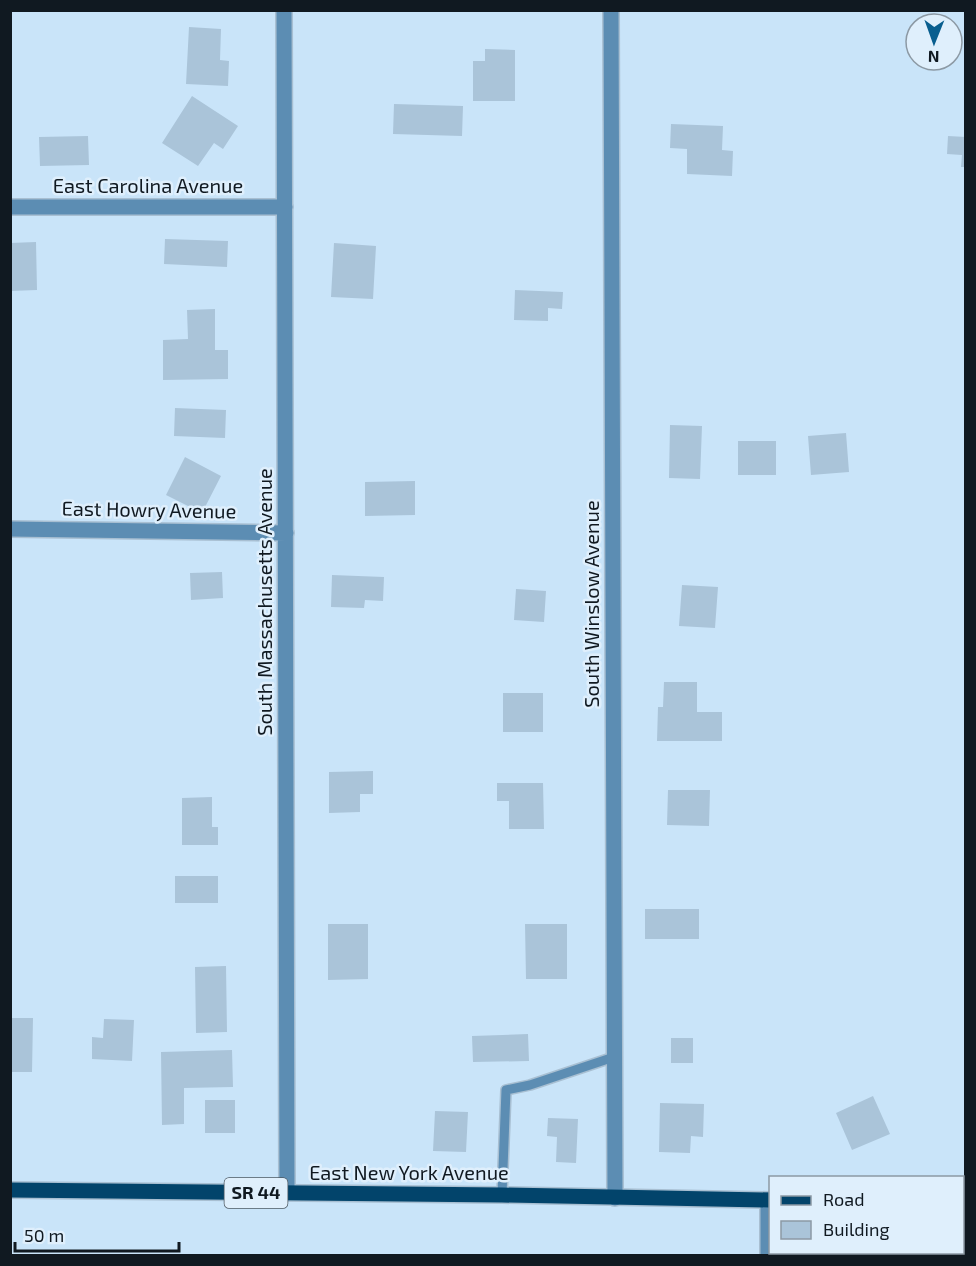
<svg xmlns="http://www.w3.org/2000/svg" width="976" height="1266" viewBox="0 0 976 1266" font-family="'Exo 2',sans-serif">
	<rect width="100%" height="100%" fill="#c9e4f9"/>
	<path fill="#aac4d9" d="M189,27L221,29L220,60L229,61L228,86L186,84Z
		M485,49L515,50V101H473V61H485Z
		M192,96L238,126L223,149L214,143L198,166L162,143Z
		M394,104L463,106L462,136L393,134Z
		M671,124L723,126L722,150L733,151L732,176L687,174V149L670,148Z
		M88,136L89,165L40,166L39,137Z
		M948,136L966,137V167H961L962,155L947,154Z
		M165,239L228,241L227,267L164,264Z
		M36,242L37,290L10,291V243Z
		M334,243L376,246L373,299L331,297Z
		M515,290L563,292L562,309L548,308V321L514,320Z
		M215,309V350H228V379L163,380V340L188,339L187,310Z
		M175,408L226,410L225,438L174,436Z
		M670,425L702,426L700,479L669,478Z
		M846,433L849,472L811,475L808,436Z
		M738,441H776V475H738Z
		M185,457L221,476L202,513L166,495Z
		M415,481V515L365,516V482Z
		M222,572L223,598L191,600L190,573Z
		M332,575L384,577L383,601L365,600L364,608L331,607Z
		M682,585L718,587L715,628L679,626Z
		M516,589L546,591L544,622L514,620Z
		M664,682H697V712H722V741H657L658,707H663Z
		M503,693H543V732H503Z
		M373,771V794H360V812L329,813V772Z
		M497,783H543L544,829H509V801H497Z
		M668,790H710L709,826L667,825Z
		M212,797V827H218V845H182V798Z
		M175,876H218V903H175Z
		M645,909H699V939H645Z
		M328,924H368V979L328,980Z
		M525,924H567V979H526Z
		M226,966L227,1032L196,1033L195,967Z
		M10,1018H33L32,1072H10Z
		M104,1019L134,1020L132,1061L92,1059V1037L103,1038Z
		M528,1034L529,1061L473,1062L472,1036Z
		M671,1038H693V1063H671Z
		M232,1050L233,1087L184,1088V1124L162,1125L161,1052Z
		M873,1096L890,1134L852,1150L836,1113Z
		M205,1100H235V1133H205Z
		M660,1103L704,1104L703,1137L691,1136L690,1153L659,1152Z
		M435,1111L468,1112L466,1152L433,1151Z
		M548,1118L578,1119L576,1163L556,1162L557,1137L547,1136Z"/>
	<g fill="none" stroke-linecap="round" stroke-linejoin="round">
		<defs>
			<path id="service" d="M502,1195L506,1090L530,1085L614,1057"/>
			<path id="minor" d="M284,10L287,1193
				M611,10L615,1198
				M10,207H285
				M10,529L286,533
				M768,1200V1256"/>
			<path id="primary" d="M10,1190L502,1195L770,1200
				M962,1203H966"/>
		</defs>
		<use href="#service" stroke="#a8bfd2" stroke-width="12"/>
		<use href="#minor" stroke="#a8bfd2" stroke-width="18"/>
		<use href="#primary" stroke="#a8bfd2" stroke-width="18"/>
		<use href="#service" stroke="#5c8db3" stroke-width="9"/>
		<use href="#minor" stroke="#5c8db3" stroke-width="15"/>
		<use href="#primary" stroke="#02446b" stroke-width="15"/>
	</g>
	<g text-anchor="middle" stroke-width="5" stroke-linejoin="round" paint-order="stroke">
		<rect fill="#dfeffc" stroke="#4e5963" stroke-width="1.5" x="224.5" y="1178" width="63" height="30" rx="4.5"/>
		<g font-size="18" font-weight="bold" fill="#101921">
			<text x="256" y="1199">SR 44</text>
		</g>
		<g font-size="20" fill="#101921" stroke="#dfeffc">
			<text x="148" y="193">East Carolina Avenue</text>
			<text transform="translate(149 510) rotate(1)" y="7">East Howry Avenue</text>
			<text transform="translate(265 602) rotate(-90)" y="7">South Massachusetts Avenue</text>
			<text transform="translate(592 604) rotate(-90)" y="7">South Winslow Avenue</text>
			<text x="409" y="1180">East New York Avenue</text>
		</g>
	</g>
	<rect width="976" height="1266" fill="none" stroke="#101921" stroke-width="24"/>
	<rect x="769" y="1176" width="195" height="78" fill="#dfeffc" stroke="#8c99a4" stroke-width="1.5"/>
	<rect x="781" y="1196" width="30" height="9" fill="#02446b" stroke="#8c99a4" stroke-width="1.5"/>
	<text x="823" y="1206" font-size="18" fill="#101921">Road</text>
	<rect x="781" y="1221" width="30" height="18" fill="#aac4d9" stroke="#8c99a4" stroke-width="1.5"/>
	<text x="823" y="1236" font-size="18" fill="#101921">Building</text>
	<g transform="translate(934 42) rotate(181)"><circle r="28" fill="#dfeffc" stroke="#8c99a4" stroke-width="1.5"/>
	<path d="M0-4.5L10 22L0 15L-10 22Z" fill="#085e8f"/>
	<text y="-9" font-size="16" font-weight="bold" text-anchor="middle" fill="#101921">N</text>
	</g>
	<path d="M15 1242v9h164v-9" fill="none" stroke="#101921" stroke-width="3"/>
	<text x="24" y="1242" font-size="18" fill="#101921" stroke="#dfeffc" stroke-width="4.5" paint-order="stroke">50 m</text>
</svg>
